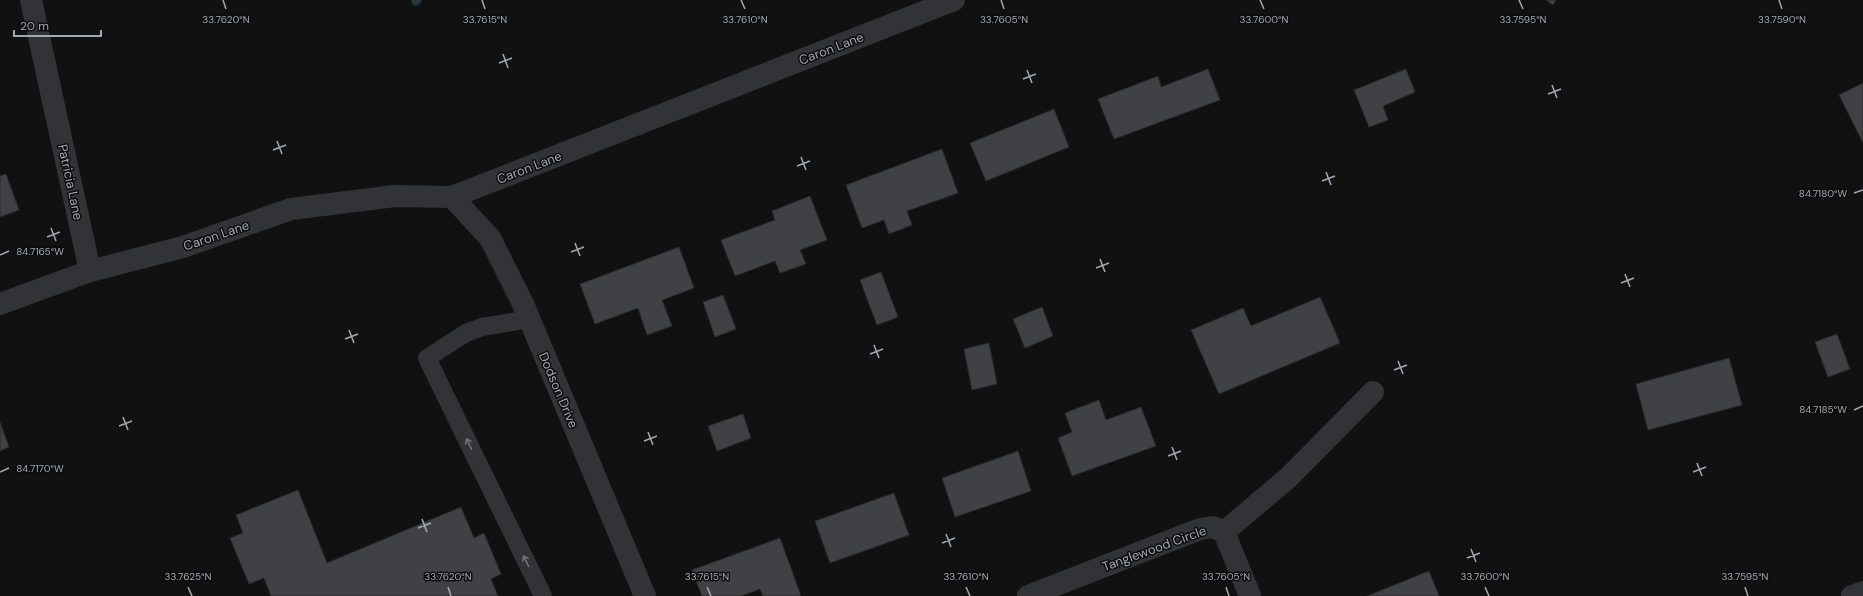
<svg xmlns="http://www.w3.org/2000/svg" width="1863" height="596" viewBox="0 0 1863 596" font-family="'DM Sans',sans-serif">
	<rect width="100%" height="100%" fill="#111112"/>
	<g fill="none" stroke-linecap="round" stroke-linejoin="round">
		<path stroke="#2b3439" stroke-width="9" d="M416,1L417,0"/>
	</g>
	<path fill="#404145" stroke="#2b2b2e" d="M1546,0H1556L1553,5Z
		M1208,69L1220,100L1114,139L1098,99L1158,76L1161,87Z
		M1406,69L1415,92L1383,106L1388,120L1369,127L1354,90Z
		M1863,83V143L1839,95Z
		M1054,109L1069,147L986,181L970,143Z
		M942,149L958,193L907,211L912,225L889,234L884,220L862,228L846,185Z
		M6,174L19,210L0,217V176Z
		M810,196L827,240L800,250L806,264L780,273L775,261L735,276L721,240L775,220L772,211Z
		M679,247L694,288L662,300L672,326L647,335L638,308L595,324L580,284Z
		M881,272L898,317L877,325L860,280Z
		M723,295L736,329L715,337L703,302Z
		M1320,297L1340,343L1219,394L1191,330L1243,308L1251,326Z
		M1042,307L1053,336L1025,348L1013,319Z
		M1837,334L1850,369L1828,377L1815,342Z
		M989,343L997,384L972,390L964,349Z
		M1729,358L1742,405L1648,430L1636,384Z
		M1099,400L1106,420L1141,407L1156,446L1072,476L1058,438L1072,432L1065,413Z
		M743,414L751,438L717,451L708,426Z
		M0,422L9,447L0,451Z
		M1018,451L1031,491L955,517L942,478Z
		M298,490L327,563L461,507L474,538L484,533L501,574L491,579L498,596H271L264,578L249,584L230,538L243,533L236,515Z
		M894,493L909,535L830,563L815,521Z
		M780,538L801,596H763L760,589L741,596H702L692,570Z
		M1429,571L1439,596H1367Z"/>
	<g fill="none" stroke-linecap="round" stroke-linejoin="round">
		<path stroke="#323336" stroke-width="18" d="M530,319L482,327L466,333L427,358L543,596"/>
		<path stroke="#323336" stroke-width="22" d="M31,0L90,271
			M452,197L490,238L524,306L645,596
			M0,304L90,271L183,247L291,209L395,196L452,197L954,0
			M1224,532L1288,478L1373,392
			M1224,532L1250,596
			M1028,596L1200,529L1213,527L1224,532
			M1852,596L1863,592"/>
	</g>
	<defs><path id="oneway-shaft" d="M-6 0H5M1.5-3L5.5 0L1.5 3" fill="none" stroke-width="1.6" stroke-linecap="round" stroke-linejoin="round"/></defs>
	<g stroke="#70747a">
		<use href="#oneway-shaft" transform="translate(469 444) rotate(-116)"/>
		<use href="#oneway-shaft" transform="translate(526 561) rotate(-116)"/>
	</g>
	<path fill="none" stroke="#a3a9b2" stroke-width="1.5" d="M223,0L226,9M482,0L485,9M741,0L745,9M1001,0L1004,9M1260,0L1264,9M1519,0L1523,9M1779,0L1782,9M503,54L508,68M499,63L512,58M1027,70L1032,83M1023,79L1036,74M1552,85L1557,98M1548,94L1561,89M277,141L282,154M273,150L286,145M801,157L806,170M797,166L810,161M1326,172L1331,185M1322,181L1335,176M1854,193L1863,190M51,228L56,241M47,237L60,232M575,243L580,256M571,252L584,247M0,255L9,251M1100,259L1105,272M1096,268L1109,263M1625,274L1630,287M1621,283L1634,278M349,330L354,343M345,339L358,334M874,345L879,358M870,354L883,349M1398,361L1403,374M1394,370L1407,365M1854,410L1863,406M123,417L128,430M119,426L132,421M648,432L653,445M644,441L657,436M1172,447L1177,460M1168,456L1181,451M1697,463L1702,476M0,472L9,468M1693,472L1706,467M422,519L427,532M418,528L431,523M946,534L951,547M942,543L955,538M1471,549L1476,562M1467,558L1480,553M188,587L192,596M448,587L451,596M707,587L711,596M966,587L970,596M1226,587L1229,596M1485,587L1489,596M1745,587L1748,596"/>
	<g text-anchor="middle" stroke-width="3" stroke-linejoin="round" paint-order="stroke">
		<g font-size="13" fill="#a3a9b2" stroke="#0c0c0d">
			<text transform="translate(831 48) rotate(-21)" y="5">Caron Lane</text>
			<text transform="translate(529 167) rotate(-21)" y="5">Caron Lane</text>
			<text transform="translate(71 182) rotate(78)" y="5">Patricia Lane</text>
			<text transform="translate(216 235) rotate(-19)" y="5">Caron Lane</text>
			<text transform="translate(559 390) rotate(67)" y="5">Dodson Drive</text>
			<text transform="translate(1154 548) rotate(-20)" y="5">Tanglewood Circle</text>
		</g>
	</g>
	<g font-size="10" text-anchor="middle" fill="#a3a9b2" stroke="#0c0c0d" stroke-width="3" stroke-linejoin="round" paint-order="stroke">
		<text x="226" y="23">33.7620°N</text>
		<text x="485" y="23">33.7615°N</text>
		<text x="745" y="23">33.7610°N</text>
		<text x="1004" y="23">33.7605°N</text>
		<text x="1264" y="23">33.7600°N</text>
		<text x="1523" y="23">33.7595°N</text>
		<text x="1782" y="23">33.7590°N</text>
		<text x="1823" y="197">84.7180°W</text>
		<text x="40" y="255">84.7165°W</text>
		<text x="1823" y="413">84.7185°W</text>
		<text x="40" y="472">84.7170°W</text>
		<text x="188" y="580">33.7625°N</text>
		<text x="448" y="580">33.7620°N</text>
		<text x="707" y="580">33.7615°N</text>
		<text x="966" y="580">33.7610°N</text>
		<text x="1226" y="580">33.7605°N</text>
		<text x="1485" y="580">33.7600°N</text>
		<text x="1745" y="580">33.7595°N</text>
	</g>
	<path d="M14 30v6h87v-6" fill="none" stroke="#a3a9b2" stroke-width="2"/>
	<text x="20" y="30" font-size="12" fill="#a3a9b2" stroke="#0c0c0d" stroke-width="3" paint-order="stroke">20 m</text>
</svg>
